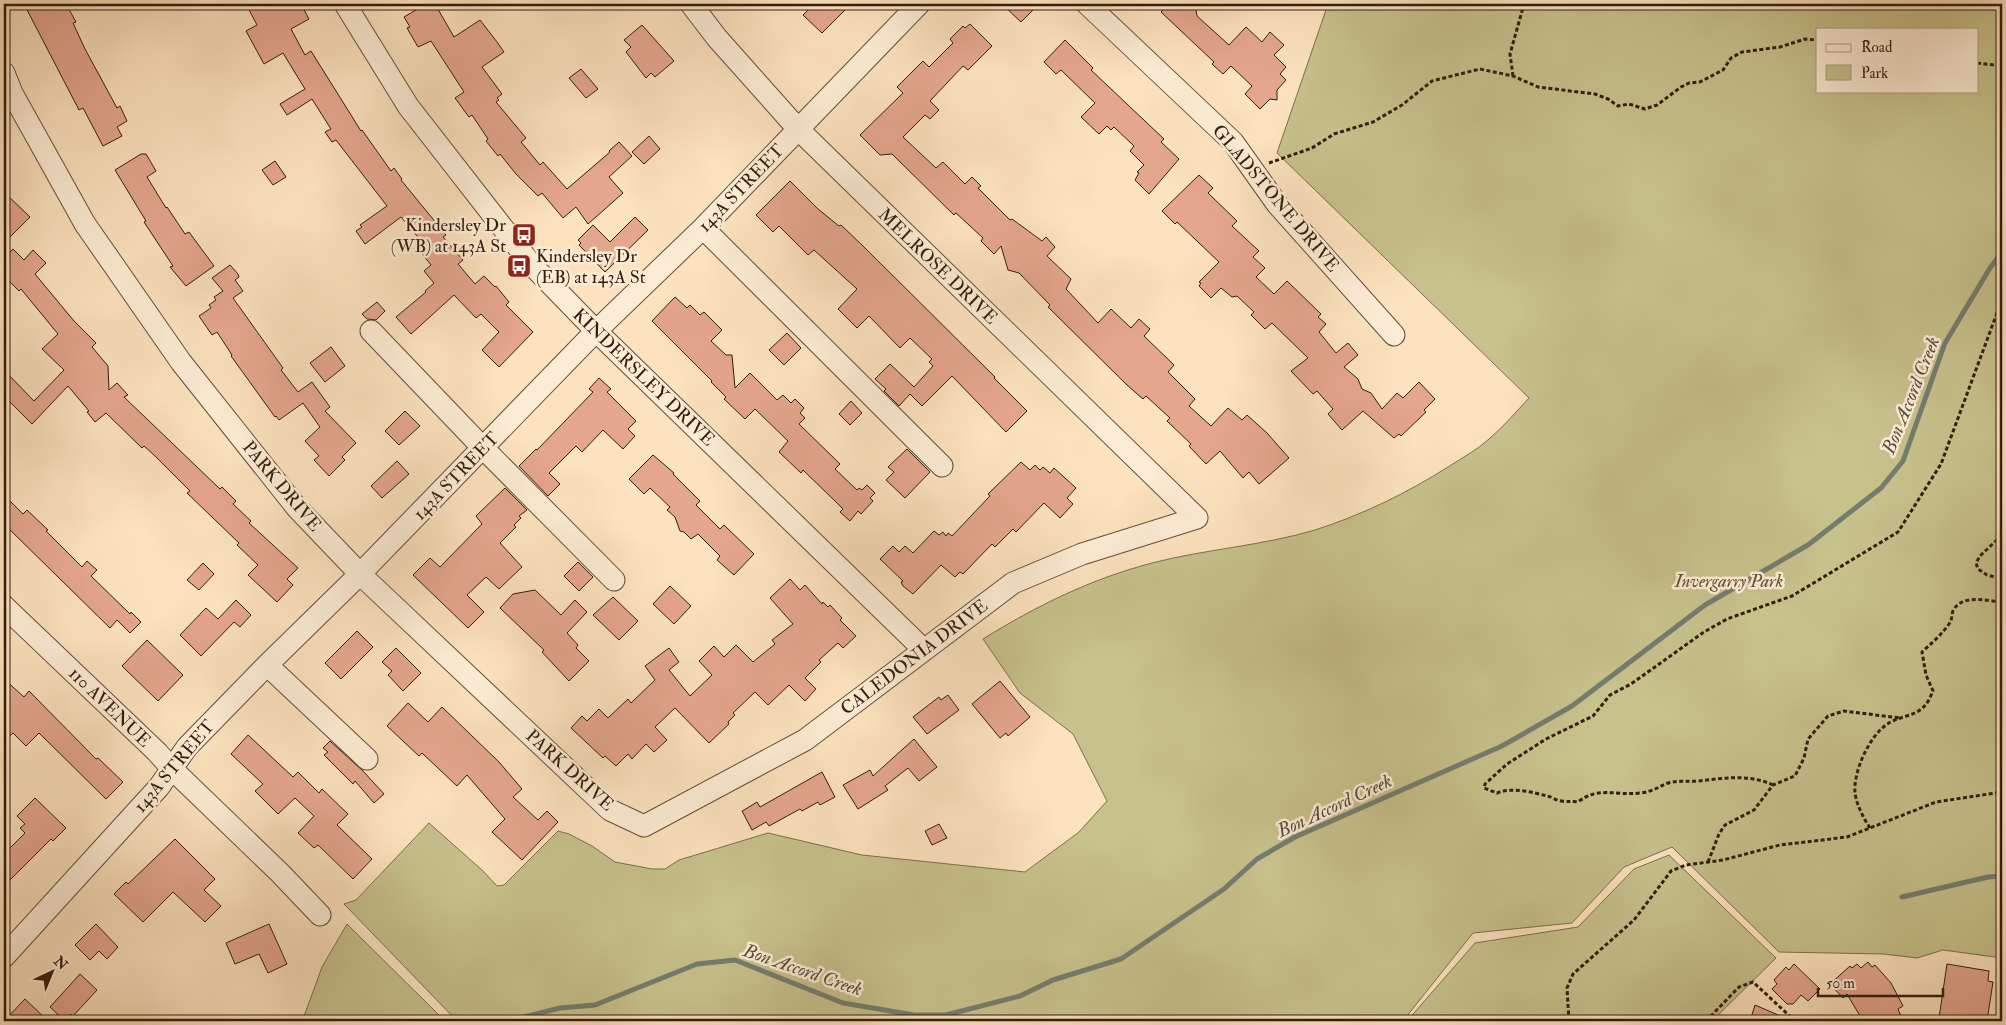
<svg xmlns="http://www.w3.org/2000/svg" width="2006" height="1025" viewBox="0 0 2006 1025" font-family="'IM FELL Double Pica',serif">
	<rect width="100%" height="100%" fill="#fce2be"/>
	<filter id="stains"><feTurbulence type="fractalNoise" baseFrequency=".004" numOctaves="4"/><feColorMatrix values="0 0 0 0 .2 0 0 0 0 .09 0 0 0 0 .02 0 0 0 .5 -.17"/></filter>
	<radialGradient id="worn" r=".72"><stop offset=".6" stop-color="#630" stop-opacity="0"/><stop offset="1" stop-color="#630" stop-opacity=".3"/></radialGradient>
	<path fill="#c7c18c" stroke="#7c6f4c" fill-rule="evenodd" d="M1328,4H2002V958L1943,950L1917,958L1884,954L1779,952L1672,847L1624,867L1572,923L1473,933L1403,1021H457L344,904L356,900L429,823L482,870L497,886L504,885L558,831L569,834L592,846L615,862L652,869H665L679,860L768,833L862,855L1025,872L1079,832L1107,801L1073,734L1020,693L983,639C1036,606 1091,579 1152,563C1206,549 1261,546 1315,530C1362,515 1407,493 1448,467C1462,458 1477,450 1489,439C1503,427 1516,412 1529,398L1277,153ZM1817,29H1977V91H1817Z
		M1669,855L1776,958L1712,1021H1407L1475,943L1578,927L1634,869Z
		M347,924L445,1021H283L303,1019L322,967Z"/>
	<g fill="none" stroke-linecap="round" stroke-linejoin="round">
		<path stroke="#737e6f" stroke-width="5" d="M1902,897L1988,877L2002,876
			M508,1021L560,1008L595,1005L697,964L735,960L843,1003L914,1015H946L1020,996L1053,980L1121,959L1224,889L1257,859L1295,837L1502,746L1572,706L1705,605L1808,545L1881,488L1903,461L1945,343L1990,268L2002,252"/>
	</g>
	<path fill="#e4a68d" stroke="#321d0d" d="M24,4H66L76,22L73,23L85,49L117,108L120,106L127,121L117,127L122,136L103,146L83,108L79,110Z
		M246,4H301L309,19L291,29L305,55L311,51L361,131L362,130L391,171L394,168L402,179L401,180L446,235L443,237L463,260L458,264L475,284L484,276L495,287L496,286L509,302L506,305L533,332L499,367L482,350L499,332L481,314L476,318L454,295L411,334L396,317L426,292L425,291L434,283L424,271L431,265L416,246L422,242L401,217L365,244L356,231L362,227L360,225L387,206L336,140L332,142L325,132L331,129L312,99L287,115L280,104L305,89L283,53L264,64L246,31L257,25Z
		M426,4H435L454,37L480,20L497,42L504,52L482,67L502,94L497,98L499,100L496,102L526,138L521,142L540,165L543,162L567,189L610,152L609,151L619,142L632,156L609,177L623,193L588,224L576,207L563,218L542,193L538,196L516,174L500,154L498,156L486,141L488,139L472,115L469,117L455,98L464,92L431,41L418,47L407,28L410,27L404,17Z
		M814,4H851L822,33L803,15Z
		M1002,4H1039L1021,22Z
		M1169,4H1195L1197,16L1229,45L1246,27L1262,42L1270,32L1284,45L1274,55L1286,67L1280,74L1286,80L1277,90V100L1270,99L1260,109L1245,94L1252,86L1231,66L1223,74L1212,64L1214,62L1161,12Z
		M970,24L992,46L968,70L963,66L930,101L939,110L930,119L925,115L903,137L936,168L943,162L965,184L972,177L981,186L978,188L1010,220L1012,219L1042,241L1046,237L1055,247L1047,256L1071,279L1066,289L1098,323L1111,309L1131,328L1139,319L1150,329L1144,336L1174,365L1168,372L1195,399L1189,406L1211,426L1228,408L1242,420L1247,415L1267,433L1289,458L1259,484L1249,472L1243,478L1220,451L1206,464L1189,446L1191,444L1167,421L1170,418L1146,396L1143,399L1127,385L1048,307L1050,305L1019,273L1008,270L1001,246L994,254L981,241L983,238L956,213L954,215L892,154L880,155L860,135L903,93L897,87L923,61L929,67L953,43L950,39L963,26L965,28Z
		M642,25L674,61L655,77L651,73L646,78L626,52L631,47L624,40Z
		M1065,40L1093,68L1091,70L1164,139L1161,142L1179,159L1149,194L1135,180L1139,173L1137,172L1144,165L1130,151L1134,146L1114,127L1111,130L1107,126L1099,134L1081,117L1095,103L1061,70L1056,74L1044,62Z
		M581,69L598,89L586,98L569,78Z
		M649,136L660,149L644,164L632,152Z
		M141,154H146L156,171L147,177L166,208L167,207L185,234L189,232L214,266L186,286L170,267L173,266L144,222L146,221L115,170Z
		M275,161L286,177L273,185L262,170Z
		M1199,175L1213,188L1208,193L1237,221L1232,226L1259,251L1253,257L1265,268L1256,277L1274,294L1287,281L1321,314L1318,317L1326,324L1319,332L1336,353L1348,343L1358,355L1344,367L1358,379L1362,389L1371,393L1382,409L1397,393L1403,398L1419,382L1435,399L1424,410L1426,412L1401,436L1399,434L1394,438L1363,411L1342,430L1328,414L1333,409L1317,391L1313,394L1291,371L1308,358L1272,323L1265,329L1251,315L1254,312L1237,296L1232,297L1221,288L1211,298L1199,286L1201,283L1199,282L1219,262L1177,222L1175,224L1162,211Z
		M790,181L818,209L839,226L841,225L864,247L995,377L994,378L1027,411L1006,432L952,376L922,406L910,394L899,406L884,391L886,389L875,379L890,364L914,387L933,366L929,362L932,359L910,338L900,348L869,316L857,328L838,309L857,289L814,250L808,255L779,226L773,232L756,215Z
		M4,192L30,217L4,243Z
		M635,217L648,230L605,272L579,245L581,243L578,240L593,225L610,242Z
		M13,249L24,260L33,250L46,263L35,274L74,321L96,343L92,347L108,366L109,390L117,383L128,395L124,397L220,489L222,487L236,501L233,504L251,521L249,523L298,568L287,579L293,585L277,602L248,575L258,565L237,545L239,543L187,493L190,491L154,455L144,446L142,448L106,413L95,422L87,412L89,411L68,386L32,424L4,396V370L34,401L64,370L42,349L58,334L21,289L19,291L4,276V259Z
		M230,265L238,274L239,277L235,280L243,291L233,298L283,368L281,370L298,392L312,382L330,407L325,411L356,443L342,457L345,460L329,476L314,460L319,456L305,441L320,427L303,403L279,420L276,416L275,417L231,356L232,355L217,332L212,335L199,316L211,308L209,305L216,300L214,297L223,291L212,278Z
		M675,297L687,308L690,305L700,315L704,312L722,330L711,341L726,355H732L735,388L750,373L777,400L783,395L791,403L795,399L804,408L800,413L805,418L799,424L840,464L835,469L857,490L859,488L862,490L867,485L875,493L870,498L873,501L861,514L858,511L850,521L840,512L843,509L836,502L803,470L801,473L779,452L788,441L755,409L745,419L724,399L726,397L711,382L712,381L652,321Z
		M377,302L385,311L376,320L367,319L362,314Z
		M787,333L801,348L784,365L769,350Z
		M331,347L345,366L325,382L310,363Z
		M599,378L611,389L607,392L636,421L628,429L635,436L623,449L603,430L582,452L576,446L549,473L560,484L548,496L519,466L536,449L537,450L593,392L589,389Z
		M851,401L862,413L850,425L839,414Z
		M405,411L420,426L399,445L385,431Z
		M907,449L930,472L905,498L886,480L894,472L888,467Z
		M653,455L674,473L673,474L700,501L696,505L720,529L724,525L754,554L734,575L717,560L720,556L698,534L691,539L684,532L680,531L675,517L667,510L670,507L650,488L644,494L629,479Z
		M397,461L409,474L382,498L371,486Z
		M1021,462L1030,470L1035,465L1040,470L1043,467L1050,473L1054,468L1076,488L1067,498L1073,504L1060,518L1044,503L1016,532L1013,529L995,547L992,544L963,574L960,572L955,577L941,565L913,594L903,586L901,582L903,581L880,559L893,546L899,552L905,546L913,553L934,531L939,535L943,532L946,536L948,533L952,536L990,496L988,494Z
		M505,488L527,510L519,516L521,518L514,525L516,527L500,543L522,567L499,589L486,577L467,595L484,612L468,628L413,575L430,558L440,567L482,524L476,516Z
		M4,495L23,514L27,510L48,530L46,531L82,567L87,561L97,570L91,576L130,614L131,612L141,622L130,633L117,620L110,628L4,524Z
		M578,562L593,577L579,591L564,576Z
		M203,563L214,574L199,590L187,580Z
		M790,579L800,590L805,585L822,604L823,602L828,607L830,605L842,618L840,620L856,636L843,648L838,643L819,660L821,662L805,678L816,689L805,701L789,685L768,705L755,692L733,713L735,715L728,722L729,724L709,743L675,708L655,727L667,740L654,752L646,744L632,759L628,754L616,766L605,756L603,758L571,728L582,716L587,721L599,709L608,718L628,699L631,703L655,680L645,666L669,648L679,662L669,670L690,696L712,675L699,661L714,646L724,657L736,645L753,662L775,644L772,640L793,624L770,598Z
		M670,586L691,606L674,624L653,604Z
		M535,590L561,615L575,600L587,612L567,633L578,645L576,648L589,661L569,681L542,652L544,650L500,608L513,594Z
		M613,597L638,621L619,640L593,615Z
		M236,600L251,615L240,627L234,622L201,656L180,635L206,608L218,619Z
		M357,631L373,647L341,679L325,663Z
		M147,640L183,675L158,701L122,666Z
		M396,648L421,673L403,691L388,675L392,671L382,662Z
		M4,679L24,697L29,691L96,759L98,758L123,782L106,799L39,733L26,746L13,733L4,741Z
		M1000,681L1030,717L1008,736L1006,733L1000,738L972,704Z
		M948,695L959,710L927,734L913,717L939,697L941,700Z
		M408,703L428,722L442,707L499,762L522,789L513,797L538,820L547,811L558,822L522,860L492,832L505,819L467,775L457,786L422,753L419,756L387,726Z
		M248,735L293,777L298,772L319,793L322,789L348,814L337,825L372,859L353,879L318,845L314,848L298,833L314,816L295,798L278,814L255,791L263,784L231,754Z
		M914,739L937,767L919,781L908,768L885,786L888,790L858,809L843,785L870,770L873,776Z
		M330,741L363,771L384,794L374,803L355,781L353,784L324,755L328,752L323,748Z
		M822,772L835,797L820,805L818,802L802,811L800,809L769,826L766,822L752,830L742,811L744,810L757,802L760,807Z
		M35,798L66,828L53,841L51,839L4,886V854L25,833L20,828L25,824L17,816Z
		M939,824L947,838L932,845L925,831Z
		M175,839L215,879L204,890L221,906L205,922L173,892L143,922L114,894L126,882L128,884Z
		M96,924L118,947L107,959L99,951L90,960L75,945Z
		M269,924L287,964L268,973L259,954L235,964L226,943Z
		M1868,962L1872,967L1875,965L1891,983L1903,1006L1898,1009L1903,1021H1863L1847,994L1843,998L1830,984L1850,966L1852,968L1857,964L1861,968Z
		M1794,964L1820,989L1808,1001L1801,995L1793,1004H1787L1772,989L1777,984L1774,980L1786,967L1789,970Z
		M1947,964L1989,971L1988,981L1993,982L1987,1021H1942V1019L1939,1018Z
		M80,974L97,990L73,1016L71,1014L65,1021L50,1007Z
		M25,999L48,1021H4Z
		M1755,1005L1792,1021H1750Z"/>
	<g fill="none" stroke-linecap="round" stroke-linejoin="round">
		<defs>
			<path id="minor" d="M345,4L408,106L531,264L596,331L923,649
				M1087,4L1233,142L1277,204L1394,335
				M4,73L12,93L85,224L181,362L297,508L360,574L610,810L644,826L805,740L1013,583L1082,554L1197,518L798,129L717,38L691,4
				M703,228L942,466
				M371,331L483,448L614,580
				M4,606L157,752L172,769L280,873L320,915
				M267,665L367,759
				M4,957L159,787L187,747L267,665L360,574L596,331L703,228L919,4"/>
		</defs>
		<use href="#minor" stroke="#644e39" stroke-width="23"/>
		<path stroke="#321d0d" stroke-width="3" stroke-dasharray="4 2.5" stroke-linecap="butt" d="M1977,63L2002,66
			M1513,76L1510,54L1524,4
			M1269,163L1312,148L1334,134L1373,122L1402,105L1432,81L1480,69L1513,76L1538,87L1595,94L1608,99L1618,106L1629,104L1645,109L1657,105L1681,87L1689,83L1700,82L1723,70L1731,58L1742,52L1780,47L1805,39L1817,40
			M2002,535L1980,556L1976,563L1978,569L1987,575L2002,579
			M1773,785C1750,774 1724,778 1699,781C1688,782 1679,780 1668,783C1658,787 1652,792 1640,793C1615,796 1599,786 1578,802C1572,801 1568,802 1562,801C1557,801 1552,797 1547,796C1532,792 1512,787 1497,793L1484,788L1485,784L1507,764L1546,739L1593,716L1610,695L1631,684L1704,632L1727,619L1792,596L1898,532L1941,464L1997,313L2002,307
			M1870,828C1863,817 1857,806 1855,793C1853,772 1869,737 1886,725C1897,716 1917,717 1926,704C1929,701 1931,695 1933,691L1926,675L1922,652C1932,643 1942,634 1949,624C1953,619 1951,613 1954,609C1963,595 1986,600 1999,602L2002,599
			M1708,862L1719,834L1725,825L1754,810L1773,785L1795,776L1804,758L1808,739L1828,716L1844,711L1900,718
			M1569,1021L1567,988L1573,974L1634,920L1671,871L1686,865L1723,860L1780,845L1847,837L1936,802L2002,792
			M1706,1021L1739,987L1753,982L1795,1021"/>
		<use href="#minor" stroke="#fdecd5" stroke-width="21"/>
	</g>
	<defs>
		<symbol id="bus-square" viewBox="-11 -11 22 22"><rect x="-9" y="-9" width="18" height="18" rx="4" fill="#8f2418" stroke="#fdecd5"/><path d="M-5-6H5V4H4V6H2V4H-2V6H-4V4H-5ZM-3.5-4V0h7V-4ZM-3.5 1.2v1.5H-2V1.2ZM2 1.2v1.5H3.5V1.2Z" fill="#fff"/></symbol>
	</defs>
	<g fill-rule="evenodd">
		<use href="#bus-square" x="510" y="221" width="28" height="28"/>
		<use href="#bus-square" x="505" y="252" width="28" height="28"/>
	</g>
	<g text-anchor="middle" stroke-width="5" stroke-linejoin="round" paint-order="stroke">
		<g font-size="18" fill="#321d0d" stroke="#fdecd5">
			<text transform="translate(741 188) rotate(-46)" y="6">143A STREET</text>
			<text transform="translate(1276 198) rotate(50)" y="6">GLADSTONE DRIVE</text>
			<text transform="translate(938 266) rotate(44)" y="6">MELROSE DRIVE</text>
			<text transform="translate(644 377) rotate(44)" y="6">KINDERSLEY DRIVE</text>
			<text transform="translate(456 476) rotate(-46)" y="6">143A STREET</text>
			<text transform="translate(282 486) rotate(50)" y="6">PARK DRIVE</text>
			<text transform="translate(914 657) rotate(-37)" y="6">CALEDONIA DRIVE</text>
			<text transform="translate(110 707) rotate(44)" y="6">110 AVENUE</text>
			<text transform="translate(174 766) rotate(-50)" y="6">143A STREET</text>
			<text transform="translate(570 770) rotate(42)" y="6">PARK DRIVE</text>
		</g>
		<g font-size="18" fill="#321d0d" stroke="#fdecd5" text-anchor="end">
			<text x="506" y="231">Kindersley Dr<tspan x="506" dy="21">(WB) at 143A St</tspan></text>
			<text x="536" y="262" text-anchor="start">Kindersley Dr<tspan x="536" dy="21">(EB) at 143A St</tspan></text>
		</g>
		<g font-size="18" font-style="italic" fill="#5f4e33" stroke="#fdecd5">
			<text x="1729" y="587">Invergarry Park</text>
		</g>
		<g font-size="19" font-style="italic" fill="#534d3e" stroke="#fdecd5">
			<text transform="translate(1910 395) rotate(-68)" y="7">Bon Accord Creek</text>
			<text transform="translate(1334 805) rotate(-25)" y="7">Bon Accord Creek</text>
			<text transform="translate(803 969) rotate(19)" y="7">Bon Accord Creek</text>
		</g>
	</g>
	<rect width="2006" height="1025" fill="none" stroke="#fce2be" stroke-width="20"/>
	<rect x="5" y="5" width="1996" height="1015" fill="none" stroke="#321d0d" stroke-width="2.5"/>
	<rect x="10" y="10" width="1986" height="1005" fill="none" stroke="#321d0d"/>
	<rect x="1816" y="28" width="162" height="65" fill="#fdecd5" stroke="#ac9985"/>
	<rect x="1826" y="44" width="25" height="8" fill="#fdecd5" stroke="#ac9985"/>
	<text x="1861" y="52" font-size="15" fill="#321d0d">Road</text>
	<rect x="1826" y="65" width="25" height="15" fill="#c7c18c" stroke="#ac9985"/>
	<text x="1861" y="78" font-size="15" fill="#321d0d">Park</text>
	<g transform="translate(52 972) rotate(44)" stroke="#fdecd5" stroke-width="4" paint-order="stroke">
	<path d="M0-4L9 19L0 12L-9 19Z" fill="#321d0d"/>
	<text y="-8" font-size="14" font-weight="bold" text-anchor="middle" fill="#321d0d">N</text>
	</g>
	<path d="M1818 988v8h125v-8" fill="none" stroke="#321d0d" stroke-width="2.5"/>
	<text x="1826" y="988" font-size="15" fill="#321d0d" stroke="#fdecd5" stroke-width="4" paint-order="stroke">50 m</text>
	<rect width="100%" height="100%" filter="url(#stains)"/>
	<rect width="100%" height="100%" fill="url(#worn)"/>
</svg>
